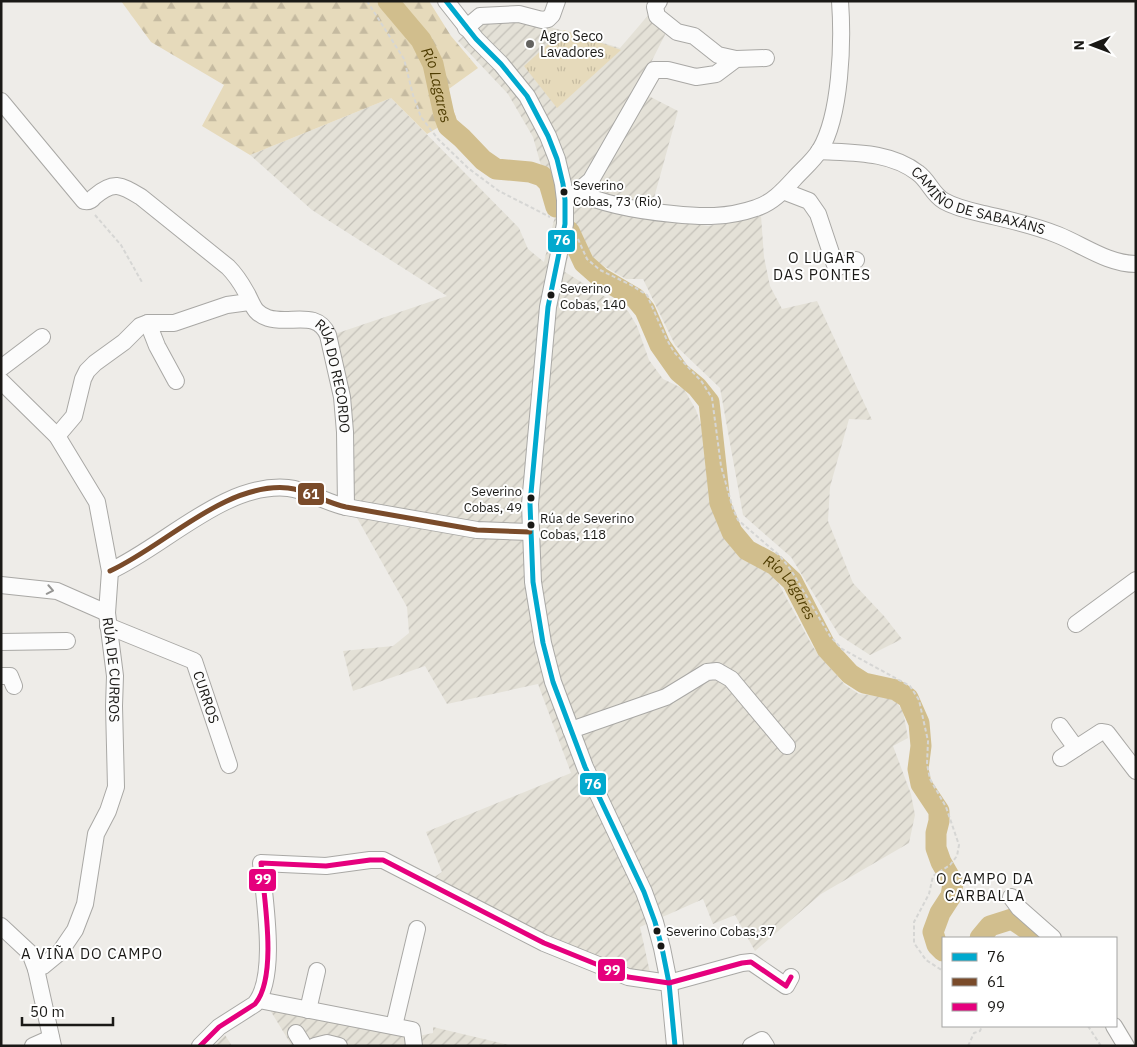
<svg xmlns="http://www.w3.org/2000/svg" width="1137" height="1047" viewBox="0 0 1137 1047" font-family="'IBM Plex Sans',sans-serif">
	<defs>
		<pattern id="industrial-furrows" width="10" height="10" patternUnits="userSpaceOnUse" patternTransform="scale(1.25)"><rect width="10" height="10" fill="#e4e1d7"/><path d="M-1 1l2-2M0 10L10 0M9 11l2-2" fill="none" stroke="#c3c0b8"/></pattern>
		<pattern id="forest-firs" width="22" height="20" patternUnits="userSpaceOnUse" patternTransform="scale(1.25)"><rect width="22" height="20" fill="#e6dabb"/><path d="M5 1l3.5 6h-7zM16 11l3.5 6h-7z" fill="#c5baa0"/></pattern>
		<pattern id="park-tufts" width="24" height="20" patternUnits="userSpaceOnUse" patternTransform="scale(1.25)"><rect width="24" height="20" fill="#e6dabb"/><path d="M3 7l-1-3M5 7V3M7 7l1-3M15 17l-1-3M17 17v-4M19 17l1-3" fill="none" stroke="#c5baa0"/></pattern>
	</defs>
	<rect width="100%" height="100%" fill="#eeece8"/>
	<path fill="url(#industrial-furrows)" d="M651,12L670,25L637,90L678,111L649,216L708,226L761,216L764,257L770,286L782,309L817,301L872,420L849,419L830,487L828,521L853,583L884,616L902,639L870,655L839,635L791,557L743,515L720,388L675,345L643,279H626L588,257L576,226L574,227L565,272L628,311L637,326L649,360L663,379L684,389L696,410L706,440L708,484L717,523L734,550L775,577L813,647L845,685L859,694L892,697L903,711L908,738L893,746L911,794L915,815L909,843L821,894L755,951L735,915L713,924L703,899L640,927L651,977L625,973L430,880L442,872L426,832L571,773L538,684L447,704L425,666L353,691L343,651L393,646L409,633L407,607L347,500L332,335L447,296L312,210L250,155L391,98L519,228L528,249L544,262L555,216V193L544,176L533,137L508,94L458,41L482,19L521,18L620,48Z
		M270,1010L414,1037L433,1033V1027L513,1046H292Z
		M225,1035L232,1046H214Z"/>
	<path fill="url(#forest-firs)" d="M121,1H429L451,36L478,68L446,91L456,117L427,134L391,98L250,155L202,126L224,85L151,42Z"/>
	<path fill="url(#park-tufts)" d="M564,30L621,50L557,108L524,66Z"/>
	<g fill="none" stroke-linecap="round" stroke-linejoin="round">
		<g stroke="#d1be8d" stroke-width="21">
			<path id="s1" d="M388,1L421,40L433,64L444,115L448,126L462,138L483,160L496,169L530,172L542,176L549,183L556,207"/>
			<path id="s2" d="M569,231L584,263L601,278L635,298L645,310L660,345L679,372L697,387L709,402L720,503L732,532L747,550L775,565L792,581L827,649L850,674L864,683L896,690L908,698L919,723L921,746L918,769L921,784L939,811V821L936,833V848L941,862L953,883L951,896L940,913L933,932L937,945L943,951"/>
			<path d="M980,938L990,926L1012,919L1040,938"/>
		</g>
		<defs>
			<g id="minor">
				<path d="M446,1L476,39L501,64L527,96L548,136L557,159L563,184L565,200V224L548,307L530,504L533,582L543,643L553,682L585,767L644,892L655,922L662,948L669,983L675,1046"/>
				<path d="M659,1L655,7L657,16L677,32L694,36L718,55L736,59"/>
				<path d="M466,28L480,16L519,14L542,20L548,19L552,15L557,1"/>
				<path id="s3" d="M1,101L84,201C89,202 91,201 94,197C114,180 121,185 141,197L228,267C235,274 241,283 246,292C253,304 253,313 268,318C290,325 317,309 328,335L342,397L345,432L346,507"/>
				<path id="s4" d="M819,151C852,153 890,151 918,173C929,181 932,194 944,201C956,208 971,211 984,214C1009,220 1034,225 1058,235C1083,245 1108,264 1136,264"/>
				<path d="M783,191L809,201L818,214L836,268L856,260"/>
				<path d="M577,192L591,180L654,70H668L696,77L716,74L736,59L766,58"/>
				<path d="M565,200L577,192C607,206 641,211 673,214C702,217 727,218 756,208C772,203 783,191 794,179C802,170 813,161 820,150C841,115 843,42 840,1"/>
				<path d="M148,323L157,346L176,381"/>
				<path d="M1,368L42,337"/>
				<path id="s5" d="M1,381L57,436L97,502L110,571L107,613L115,676L114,706L116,787L108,811L96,834L85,904L75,930L60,952L43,966L36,969"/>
				<path d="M57,436L74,416L83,379L87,371L95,363L124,342L140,326L148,323H174L227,305L249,302"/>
				<path d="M110,571C165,546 225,482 288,488C308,490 326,503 346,507L477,530L530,532"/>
				<path d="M1,585L57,591L107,613"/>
				<path d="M1076,624L1136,580"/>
				<path id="s6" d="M108,626L194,661L229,765"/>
				<path d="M1,642L67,641"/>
				<path d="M1,676H10L14,686"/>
				<path d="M1060,726L1076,748"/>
				<path d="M571,730L666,697L707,672L717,671L731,679L787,746"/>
				<path d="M1061,758L1101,732L1107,733L1136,771"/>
				<path d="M1011,897L1019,908L1053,938"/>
				<path d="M1,926L30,953L36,969L53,1046"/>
				<path d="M259,1000L412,1030L414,1046"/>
				<path d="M308,1010L317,971"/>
				<path d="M394,1026L417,929"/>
				<path d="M1114,1026L1126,1046"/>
				<path d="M296,1033L304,1046"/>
				<path d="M33,1046L51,1038"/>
				<path d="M200,1046L219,1027L255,1004C278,977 264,898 261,863L326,866L370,860H383L544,943L628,977L669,983L742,963L751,962L786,986L791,977"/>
				<path d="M315,1046L327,1043L339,1046"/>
				<path d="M751,1046L762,1040L766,1046"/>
			</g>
		</defs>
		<use href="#minor" stroke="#a9a8a5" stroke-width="18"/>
		<path stroke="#d6d6d4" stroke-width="2" stroke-dasharray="4 2.5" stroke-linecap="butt" d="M367,1L404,59L413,95L421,117L438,139L468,168L499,191L550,217
			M95,215L121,245L143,284
			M578,239L587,259L600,270L631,285L647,295L666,338L674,352L702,382L712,398L721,466L733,509L738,520L780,556L791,570L830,636L842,649L910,686L919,700L928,741L927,764L930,779L946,807L959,845L957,856L950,865L933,876L929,894L914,922V943L926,960L943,971
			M1088,1026L1101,1046
			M968,1046L974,1033L980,1031L982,1026"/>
		<use href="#minor" stroke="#fcfcfc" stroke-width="16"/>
		<defs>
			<path id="bus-1" d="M446,1L476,39L501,64L527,96L548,136L557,159L563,184L565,200V224L548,307L530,504L533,582L543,643L553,682L585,767L644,892L655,922L662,948L669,983L675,1046"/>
			<path id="bus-2" d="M110,571C165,546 225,482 288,488C308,490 326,503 346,507L477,530L530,532"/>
			<path id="bus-3" d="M200,1046L219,1027L255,1004C278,977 264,898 261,863L326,866L370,860H383L544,943L628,977L669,983L742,963L751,962L786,986L791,977"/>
		</defs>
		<use href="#bus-1" stroke="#fff" stroke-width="9"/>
		<use href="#bus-2" stroke="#fff" stroke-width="9"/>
		<use href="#bus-3" stroke="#fff" stroke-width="9"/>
		<use href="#bus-1" stroke="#00a9ce" stroke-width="5"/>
		<use href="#bus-2" stroke="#7a4b2a" stroke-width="5"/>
		<use href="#bus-3" stroke="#e5007d" stroke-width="5"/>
	</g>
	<defs><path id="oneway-chevron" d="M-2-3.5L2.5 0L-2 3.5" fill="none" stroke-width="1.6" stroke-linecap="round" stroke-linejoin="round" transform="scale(1.25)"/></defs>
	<use stroke="#969694" href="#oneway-chevron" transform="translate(50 590) rotate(11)"/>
	<circle fill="#646360" stroke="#fff" stroke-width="2" cx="530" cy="44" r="5"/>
	<g fill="#1a1916" stroke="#fff" stroke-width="2">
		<circle cx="564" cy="192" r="4.5"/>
		<circle cx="551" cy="295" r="4.5"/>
		<circle cx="531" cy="498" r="4.5"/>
		<circle cx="531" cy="525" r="4.5"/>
		<circle cx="657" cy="931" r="4.5"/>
		<circle cx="661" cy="946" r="4.5"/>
	</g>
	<g text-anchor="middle" stroke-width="4" stroke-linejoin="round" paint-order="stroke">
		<g font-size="13" fill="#1a1916" stroke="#fff" text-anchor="start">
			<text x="573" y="190">Severino<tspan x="573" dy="16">Cobas, 73 (Rio)</tspan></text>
			<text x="560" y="293">Severino<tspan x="560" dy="16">Cobas, 140</tspan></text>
			<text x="522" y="496" text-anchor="end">Severino<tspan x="522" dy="16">Cobas, 49</tspan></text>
			<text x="540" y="523">Rúa de Severino<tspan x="540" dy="16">Cobas, 118</tspan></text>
			<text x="666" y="936">Severino Cobas,37</text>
		</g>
		<g font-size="14" fill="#1a1916" stroke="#fff" text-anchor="start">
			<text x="540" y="41">Agro Seco<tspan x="540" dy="16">Lavadores</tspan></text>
		</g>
		<g font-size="14" fill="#1a1916" stroke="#fff">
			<text dy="5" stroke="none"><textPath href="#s4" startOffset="172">CAMIÑO DE SABAXÁNS</textPath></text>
			<text dy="5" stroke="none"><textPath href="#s3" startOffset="480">RÚA DO RECORDO</textPath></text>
			<text dy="5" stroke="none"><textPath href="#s5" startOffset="325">RÚA DE CURROS</textPath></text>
			<text dy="5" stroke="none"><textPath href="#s6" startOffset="131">CURROS</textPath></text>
		</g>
		<g font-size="15" font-style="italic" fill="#4f3d02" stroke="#fff">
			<text dy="5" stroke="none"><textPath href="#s1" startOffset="99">Río Lagares</textPath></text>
			<text dy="5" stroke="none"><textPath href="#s2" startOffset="442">Río Lagares</textPath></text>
		</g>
		<g font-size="15" letter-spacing="1" fill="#1a1916" stroke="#fff">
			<text x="822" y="263">O LUGAR<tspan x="822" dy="17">DAS PONTES</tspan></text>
			<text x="985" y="884">O CAMPO DA<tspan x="985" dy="17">CARBALLA</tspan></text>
			<text x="92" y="959">A VIÑA DO CAMPO</text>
		</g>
	</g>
	<g stroke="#fff" stroke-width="2">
		<rect x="547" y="229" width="29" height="24" rx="5" fill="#00a9ce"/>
		<rect x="297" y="482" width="28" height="24" rx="5" fill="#7a4b2a"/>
		<rect x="579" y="772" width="28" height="24" rx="5" fill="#00a9ce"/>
		<rect x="248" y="868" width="29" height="24" rx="5" fill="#e5007d"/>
		<rect x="597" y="958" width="29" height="24" rx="5" fill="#e5007d"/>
	</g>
	<g font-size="14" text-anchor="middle" font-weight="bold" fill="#fff">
		<text x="562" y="245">76</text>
		<text x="311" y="499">61</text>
		<text x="593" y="789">76</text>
		<text x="263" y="884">99</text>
		<text x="612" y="975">99</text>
	</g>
	<rect width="1137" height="1047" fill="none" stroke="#1a1916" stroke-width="5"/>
	<rect x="942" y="937" width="175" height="90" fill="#ffffff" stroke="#a3a3a2"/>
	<rect x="952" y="953" width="25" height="8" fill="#00a9ce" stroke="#a3a3a2"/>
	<text x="987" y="962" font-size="15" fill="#1a1916">76</text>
	<rect x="952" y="978" width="25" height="8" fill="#7a4b2a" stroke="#a3a3a2"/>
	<text x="987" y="987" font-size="15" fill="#1a1916">61</text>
	<rect x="952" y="1003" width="25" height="8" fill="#e5007d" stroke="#a3a3a2"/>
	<text x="987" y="1012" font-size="15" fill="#1a1916">99</text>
	<g transform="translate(1092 45) rotate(269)" stroke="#ffffff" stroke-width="4" paint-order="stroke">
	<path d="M0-4L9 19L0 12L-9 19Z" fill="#1a1916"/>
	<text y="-8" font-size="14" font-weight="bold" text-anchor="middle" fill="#1a1916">N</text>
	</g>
	<path d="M22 1017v8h91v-8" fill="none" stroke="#1a1916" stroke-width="2.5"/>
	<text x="30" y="1017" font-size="15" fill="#1a1916" stroke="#ffffff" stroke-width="4" paint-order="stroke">50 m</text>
</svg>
